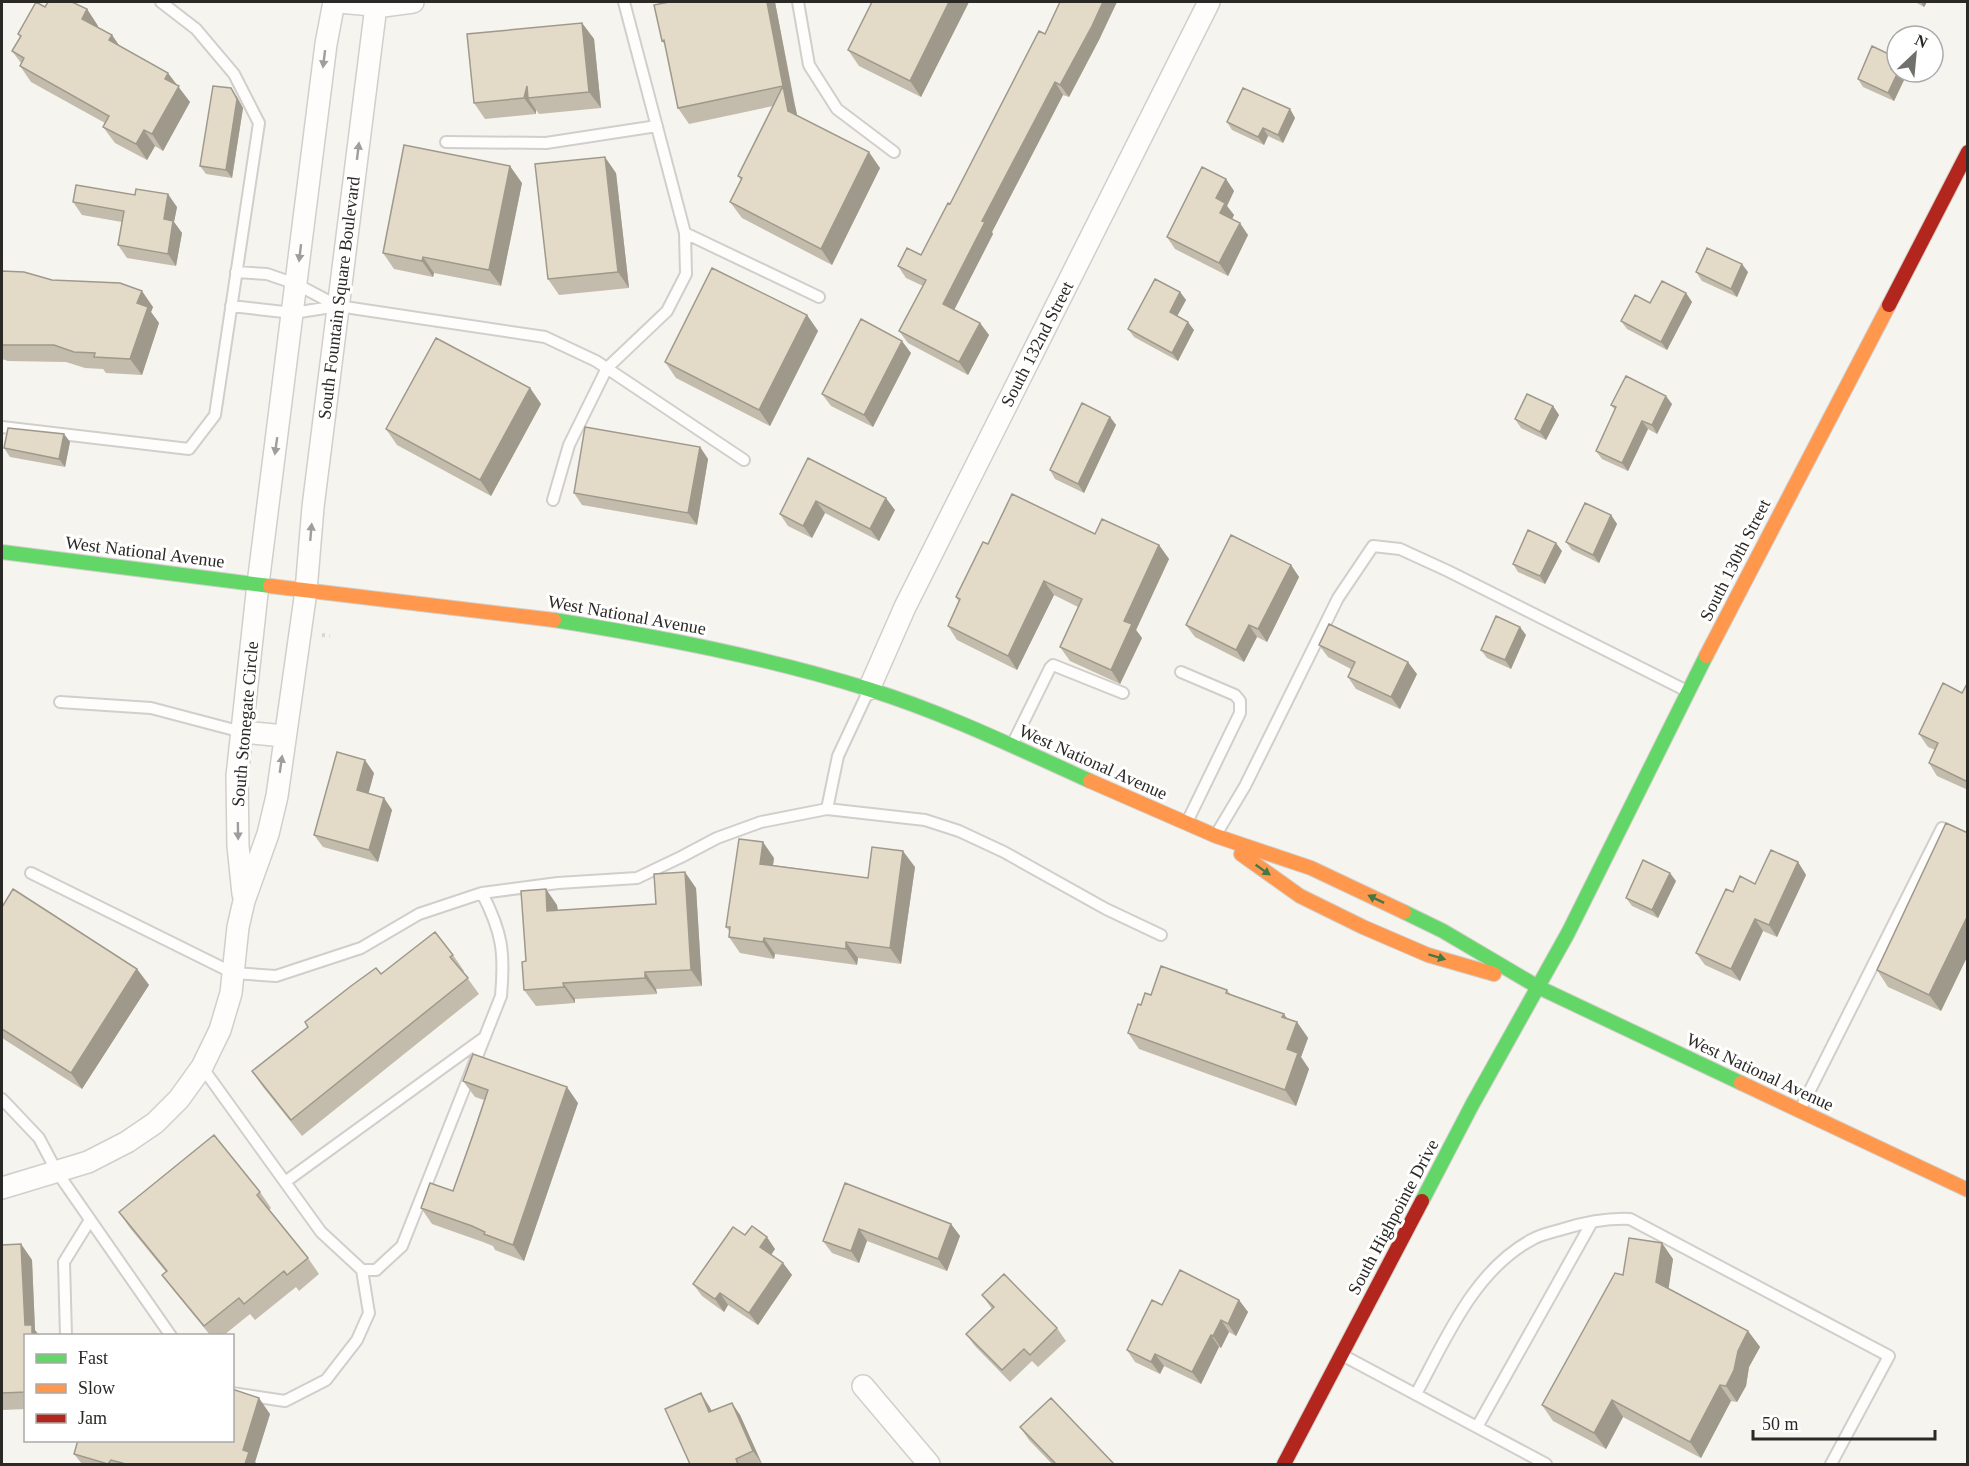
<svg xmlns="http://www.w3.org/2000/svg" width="1969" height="1466" viewBox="0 0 1969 1466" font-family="Georgia,serif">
	<rect width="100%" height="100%" fill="#f6f4ee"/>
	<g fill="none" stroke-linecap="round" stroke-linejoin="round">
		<defs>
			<path id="lane" d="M798,2L809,65L837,109L894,152
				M446,142L546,143L657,126
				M685,233L819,297
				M236,272L267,274L296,284L338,306
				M231,306L293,313L338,306L545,337L596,361L744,460
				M2,427L189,449L215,415L259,123L234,74L196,29L161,2
				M553,500L569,445L607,368L667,311L686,274L685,233L624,2
				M1181,672L1235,695L1240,701V713L1188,820
				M868,692L838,756L827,809L925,820L959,831L1004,852L1106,909L1161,935
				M60,702L151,708L242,732
				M1012,745L1050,668L1053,665L1123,693
				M1217,833L1245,786L1338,598L1373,546L1400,549L1448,571L1687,691
				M31,873L233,973L276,976L361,948L419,914L482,893C502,932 505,952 501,996L402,1246L376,1270H362
				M482,893L558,883L637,878L681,857L717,838L761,822L827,809
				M202,1067L321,1232L362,1270L369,1313L357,1340L326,1380L285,1401L232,1393
				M2,1099L39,1138L57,1172L171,1336
				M1800,1110L1942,828
				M285,1182L485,1037
				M66,1336L64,1262L90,1220
				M1344,1356L1546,1464
				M1416,1394C1446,1339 1474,1270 1533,1239C1542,1234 1553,1232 1563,1229C1586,1222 1607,1218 1630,1219L1889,1356L1831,1464
				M1477,1427L1592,1222"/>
			<path id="street" d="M339,2L383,6L413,2
				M869,689L905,607L1209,2
				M242,732L285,736
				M243,894L238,846L237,776L258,584L326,44L334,2
				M2,1188L88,1162L127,1142L155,1123L179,1099L202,1067L220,1030L231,993L238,927L244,901L268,834L277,796L306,591L313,507L376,6
				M863,1386L929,1464"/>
			<path id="fast" d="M2,552L270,586
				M554,620C660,637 765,657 868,689C945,713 1017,748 1090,781
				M1404,912L1443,931L1538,987L1741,1083
				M1422,1201L1472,1105L1568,933L1706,656"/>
			<path id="slow" d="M270,586L554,620
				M1706,656L1889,305
				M1090,781L1216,836L1311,868L1404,912
				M1241,854L1300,896L1363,927L1428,955L1494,974
				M1741,1083L1968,1190"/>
			<path id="jam" d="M1889,305L1968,152
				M1284,1464L1422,1201"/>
		</defs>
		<use href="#lane" stroke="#d1cfcb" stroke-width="14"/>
		<use href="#street" stroke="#d1cfcb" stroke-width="24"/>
		<use href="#fast" stroke="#d1cfcb" stroke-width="16"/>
		<use href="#slow" stroke="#d1cfcb" stroke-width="16"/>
		<use href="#jam" stroke="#d1cfcb" stroke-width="16"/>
		<path stroke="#d7d6d4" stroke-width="4" stroke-dasharray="3 4.5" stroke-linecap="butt" d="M322,635L330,636"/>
		<use href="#lane" stroke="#fefdfc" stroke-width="10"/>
		<use href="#street" stroke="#fefdfc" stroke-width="21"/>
		<use href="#fast" stroke="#63d668" stroke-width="14"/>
		<use href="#slow" stroke="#ff974d" stroke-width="14"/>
		<use href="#jam" stroke="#b3261e" stroke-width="14"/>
	</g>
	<path fill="#c3bcac" d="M775,2L797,115L880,168L832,265L742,218L730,202L741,180L738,176L773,106L689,124L678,108L665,45L662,41Z
		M872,2H969L921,97L859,66L848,50Z
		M1915,2H1927L1924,7Z
		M45,7L87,9L98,26L97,27L112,35L119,46L177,86L190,102L163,151L155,146L147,160L115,143L103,127L105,123L31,82L20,66L21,63L12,51L20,37L18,34Z
		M582,23L594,39L601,108L539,114L536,110V114L485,119L474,103Z
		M1045,34L1100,38L1069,97L1063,95L992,232L993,234L954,310L980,323L989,335L968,375L908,343L899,331L923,286L906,278L898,266L921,255Z
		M1897,58V72H1900L1899,74L1904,80L1894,101L1863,87L1858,79Z
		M231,88L237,97L243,108L232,178L206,174L200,166Z
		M1290,109L1295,118L1283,143L1268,136L1264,145L1232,130L1227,122Z
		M616,173L629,288L559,295L548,279Z
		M1226,179L1234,191L1227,206L1234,215L1232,219L1248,235L1228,276L1175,249L1167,237Z
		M522,183L501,286L434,273L433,277L394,269L383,253Z
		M73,202L177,207L174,222L182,233L176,266L127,258L118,245L122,222L82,215Z
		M2,271L52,280L153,307L151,312L159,323L142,375L106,373L103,369L85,368L66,362L8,361L2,359Z
		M1696,272H1748L1737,297L1702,281Z
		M1180,292L1186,300L1177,316L1194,330L1178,361L1134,337L1128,329Z
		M1686,293L1692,302L1667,350L1627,329L1621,321L1650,303Z
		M807,315L818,331L770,426L676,378L665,362Z
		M911,353L873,427L831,406L822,394Z
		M530,388L541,404L491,496L397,445L386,429Z
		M1672,404L1657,434L1648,429L1628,471L1602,459L1596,451L1615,410L1611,405Z
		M1553,406L1559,415L1546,440L1521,428L1515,419Z
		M1110,417L1116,425L1084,493L1055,479L1050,470Z
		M64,434L70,442L65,467L10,457L4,448Z
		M700,447L708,459L697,525L582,505L574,493Z
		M808,458L895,510L879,541L825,513L812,538L788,526L780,514Z
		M1611,515L1617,524L1599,563L1572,550L1566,542Z
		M1095,534L1159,545L1169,559L1136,630L1142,638L1120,684L1070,661L1060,647L1078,607L1054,595L1017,670L957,640L948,626L959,602L956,597L988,544Z
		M1562,551L1545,584L1518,572L1513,564Z
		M1291,565L1299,577L1267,642L1257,637L1244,662L1195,637L1186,625Z
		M1526,635L1511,669L1487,658L1481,650Z
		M1319,645L1417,674L1400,709L1356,689L1348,677L1351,669L1328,657Z
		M1968,682V790L1937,776L1929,763L1935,750L1928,747L1919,734L1962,693Z
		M374,773L368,794L384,798L392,810L378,862L323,847L314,835Z
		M1968,833V955L1941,1011L1888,987L1877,970Z
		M774,858L773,865L868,878L915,867L901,964L858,958L857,965L775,954L774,959L740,953L729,937L730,932L726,927Z
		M1798,862L1806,875L1777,937L1763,931L1740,981L1705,965L1696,953L1733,892L1755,884Z
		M1676,881L1658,918L1632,906L1626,898Z
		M696,888L702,986L656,989L657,994L575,999V1003L536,1006L524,990L526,961L557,905L558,910L656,904Z
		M2,907L137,969L149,985L82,1089L2,1038Z
		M453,955L464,971L463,972L479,994L302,1136L263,1087L252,1071L381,974Z
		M1227,990L1231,995L1297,1022L1308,1038L1301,1057L1309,1069L1296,1106L1139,1049L1128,1033L1141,1005L1151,995Z
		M463,1081L578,1103L524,1261L495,1250L493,1246L483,1242L432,1224L421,1208L453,1191L484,1100L475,1097Z
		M845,1183L951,1224L960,1236L947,1271L867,1241L859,1263L832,1253L823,1241Z
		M260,1192L271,1208L269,1210L308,1258L319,1274L299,1291L296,1287L255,1320L250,1314L224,1335H210L174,1291L162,1275L166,1272L130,1228L119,1212Z
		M745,1235L775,1249L771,1255L783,1263L792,1275L758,1325L728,1305L724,1312L702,1296L693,1284Z
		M21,1244L32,1260L35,1330L26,1335V1409L2,1410V1245Z
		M1673,1259L1668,1289L1748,1331L1760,1347L1749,1367L1746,1386L1737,1402L1731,1401L1701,1458L1623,1417L1606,1449L1553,1421L1542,1405L1623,1275Z
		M982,1295L1057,1328L1066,1341L1038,1367L1032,1361L1010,1382L975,1346L966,1334L992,1309Z
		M1239,1300L1248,1312L1236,1336L1229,1332L1221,1348L1219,1347L1201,1384L1164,1366L1160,1374L1135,1362L1127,1350L1162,1305Z
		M732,1403L740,1415L762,1464H690L709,1406L712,1411Z
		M270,1414L255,1462L257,1464H82L74,1454Z
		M1020,1427L1114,1464H1052L1029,1440Z"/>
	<path fill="#9f998c" d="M767,2H775L794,102L783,86Z
		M949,2H969L921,97L910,81Z
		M1103,2H1117L1100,38L1069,97L1060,85Z
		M1921,2H1927L1924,7Z
		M87,9L98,26L93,35L82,19Z
		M582,23L594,39L601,108L589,92Z
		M112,35L123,51L109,40Z
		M1897,58V72H1900L1899,74L1904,80L1894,101L1888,93L1891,69Z
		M168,73L190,102L163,151L152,134L165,79Z
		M1055,82L1063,95L992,232L993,234L951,316L943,304L982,221Z
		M527,86L528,98L536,110V114L524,98Z
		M783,86L794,102L800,127L788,111Z
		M231,88L237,97L243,108L232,178L226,170Z
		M1290,109L1295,118L1283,143L1278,135Z
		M1263,128L1268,136L1264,145L1258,137Z
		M144,130L155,146L147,160L136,144Z
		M869,152L880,168L832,265L821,249Z
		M605,157L616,173L629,288L618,272Z
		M510,166L522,183L501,286L489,270Z
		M1226,179L1234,191L1227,206L1234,215L1229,225L1220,213L1216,198Z
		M168,194L177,207L174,222L182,233L176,266L168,254L164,219Z
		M1240,223L1248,235L1228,276L1219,263Z
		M423,257L434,273L433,277L422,261Z
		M1742,264L1748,272L1737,297L1731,289Z
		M142,291L153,307L151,312L159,323L142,375L130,359L137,303Z
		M1180,292L1186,300L1175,320L1170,312Z
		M1686,293L1692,302L1667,350L1661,342Z
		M807,315L818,331L770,426L759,410Z
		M1188,322L1194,330L1178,361L1172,353Z
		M980,323L989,335L968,375L959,362Z
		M902,341L911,353L873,427L864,415Z
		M530,388L541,404L491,496L480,480Z
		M1666,396L1672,404L1657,434L1652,425Z
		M1553,406L1559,415L1546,440L1540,432Z
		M1110,417L1116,425L1084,493L1078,484Z
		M1642,421L1648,429L1628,471L1622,463Z
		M64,434L70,442L65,467L59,459Z
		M700,447L708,459L697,525L688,513Z
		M886,498L895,510L879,541L870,529Z
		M816,501L825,513L812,538L803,526Z
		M1611,515L1617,524L1599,563L1593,555Z
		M1556,543L1562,551L1545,584L1540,576Z
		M1159,545L1169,559L1136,630L1142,638L1120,684L1111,670L1124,621Z
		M1291,565L1299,577L1267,642L1258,629Z
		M1044,581L1054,595L1017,670L1008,656Z
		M1249,625L1257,637L1244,662L1236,650Z
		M1520,627L1526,635L1511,669L1505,660Z
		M1408,662L1417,674L1400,709L1391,697Z
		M365,760L374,773L366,803L357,790Z
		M384,798L392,810L378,862L369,850Z
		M763,842L774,858L771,880L760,864Z
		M903,851L915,867L901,964L890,948Z
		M1798,862L1806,875L1777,937L1769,925Z
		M685,872L696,888L702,986L691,970Z
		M1670,873L1676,881L1658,918L1652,910Z
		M546,889L557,905L559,927L547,911Z
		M1968,915V955L1941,1011L1929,995Z
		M1755,919L1763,931L1740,981L1731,969Z
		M764,938L775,954L774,959L763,942Z
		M846,942L858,958L857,965L846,949Z
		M137,969L149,985L82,1089L71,1073Z
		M645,972L656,989L657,994L645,978Z
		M563,983L575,999V1003L564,987Z
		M1284,1014L1294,1029L1297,1022L1308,1038L1301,1057L1309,1069L1296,1106L1285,1090L1287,1049L1282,1017Z
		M567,1087L578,1103L524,1261L513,1245Z
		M951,1224L960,1236L947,1271L938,1259Z
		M859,1229L867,1241L859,1263L851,1251Z
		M767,1237L775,1249L768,1259L760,1247Z
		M1662,1243L1673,1259L1667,1299L1656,1282Z
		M21,1244L32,1260L35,1330L39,1335H32L25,1325Z
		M783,1263L792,1275L758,1325L749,1313Z
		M720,1293L728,1305L724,1312L715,1299Z
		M1239,1300L1248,1312L1236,1336L1228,1324Z
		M1221,1320L1229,1332L1221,1348L1213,1336Z
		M1748,1331L1760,1347L1749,1367L1746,1386L1737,1402L1726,1386L1738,1351Z
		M1211,1335L1219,1347L1201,1384L1192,1372Z
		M1155,1354L1164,1366L1160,1374L1151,1362Z
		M1720,1385L1731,1401L1701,1458L1690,1442Z
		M701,1393L709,1406L718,1424L709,1412Z
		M259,1398L270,1414L255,1462L257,1464H245L243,1450Z
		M1612,1400L1623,1417L1606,1449L1594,1433Z
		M732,1403L740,1415L762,1464L753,1451Z"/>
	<path fill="#e3dbc8" stroke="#9f998c" stroke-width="1.5" d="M36,2L45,7L48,2H72L87,9L82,19L112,35L109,40L168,73L165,79L179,86L152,134L144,130L136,144L103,127L109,116L20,66L24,58L12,51L21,36L18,34Z
		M669,2H767L783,86L678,108L664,40L662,41L654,5Z
		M872,2H949L910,81L848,50Z
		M1060,2H1103L1092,26L1060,85L1055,82L982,221L985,222L943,304L980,323L959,362L899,331L926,280L898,266L907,248L921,255L948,203L950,204L1039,31L1045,34Z
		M582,23L589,92L528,98L527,86L524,98L474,103L467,34Z
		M1872,46L1897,58L1891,69L1898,72L1888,93L1858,79Z
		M213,86L231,88L237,99L226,170L200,166Z
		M783,86L788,111L869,152L821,249L730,202L742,178L738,176Z
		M1243,88L1290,109L1278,135L1263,128L1258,137L1227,122Z
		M404,145L510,166L489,270L423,257L422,261L383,253Z
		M605,157L618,272L548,279L535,164Z
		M1202,167L1226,179L1216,198L1225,203L1220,213L1240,223L1219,263L1167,237Z
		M76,185L135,195L136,189L168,194L164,219L173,221L168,254L118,245L124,211L73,202Z
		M1707,248L1742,264L1731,289L1696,272Z
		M712,268L807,315L759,410L665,362Z
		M2,271L24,272L52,280L120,283L142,291L137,303L148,307L130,359L94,357L95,353L74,352L54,345H2Z
		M1155,279L1180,292L1170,312L1188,322L1172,353L1128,329Z
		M1662,281L1686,293L1661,342L1621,321L1635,295L1650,303Z
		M861,319L902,341L864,415L822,394Z
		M436,338L530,388L480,480L386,429Z
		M1626,376L1666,396L1652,425L1642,421L1622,463L1596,451L1616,407L1611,405Z
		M1527,394L1553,406L1540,432L1515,419Z
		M1082,403L1110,417L1078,484L1050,470Z
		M585,427L700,447L688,513L574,493Z
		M8,428L64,434L59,459L4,448Z
		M808,458L886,498L870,529L816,501L803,526L780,514Z
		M1012,494L1095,534L1102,519L1159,545L1124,621L1132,624L1111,670L1060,647L1082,599L1044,581L1008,656L948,626L960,599L956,597L983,542L988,544Z
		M1585,503L1611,515L1593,555L1566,542Z
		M1528,530L1556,543L1540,576L1513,564Z
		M1231,535L1291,565L1258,629L1249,625L1236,650L1186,625Z
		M1496,616L1520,627L1505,660L1481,650Z
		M1329,624L1408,662L1391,697L1348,677L1355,662L1319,645Z
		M1968,682V782L1929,763L1938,743L1919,734L1943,683L1962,693Z
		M337,752L365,760L357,790L384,798L369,850L314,835Z
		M1946,823L1968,833V915L1929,995L1877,970Z
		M739,839L763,842L760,864L868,878L872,847L903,851L890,948L846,942V949L764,938L763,942L729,937L730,927H726Z
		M1771,850L1798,862L1769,925L1755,919L1731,969L1696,953L1726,889L1733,892L1740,876L1755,884Z
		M1643,860L1670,873L1652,910L1626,898Z
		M685,872L691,970L645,972V978L563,983L564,987L524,990L522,962L526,961L521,891L546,889L547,911L656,904L654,874Z
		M13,889L137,969L71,1073L2,1029V907Z
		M435,932L453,955L450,957L468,978L291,1120L252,1071L308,1027L305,1022L351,986L376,968L381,974Z
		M1161,966L1227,990L1226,993L1284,1014L1282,1017L1297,1022L1287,1049L1298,1053L1285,1090L1128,1033L1138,1004L1141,1005L1145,993L1151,995Z
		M473,1054L567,1087L513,1245L484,1234L485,1232L472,1226L421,1208L430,1183L453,1191L473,1135L488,1090L463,1081Z
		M214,1135L260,1192L257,1195L308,1258L287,1275L284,1271L244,1304L239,1298L204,1326L162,1275L167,1271L119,1212Z
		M845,1183L951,1224L938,1259L859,1229L851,1251L823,1241Z
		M752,1226L767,1237L760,1247L783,1263L749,1313L720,1293L715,1299L693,1284L733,1227L745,1235Z
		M1629,1238L1662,1243L1656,1282L1748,1331L1738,1351L1734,1370L1726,1386L1720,1385L1690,1442L1612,1400L1594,1433L1542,1405L1615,1273L1623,1275Z
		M21,1244L25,1325H32V1335H26V1392L2,1393V1245Z
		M1180,1270L1239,1300L1228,1324L1221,1320L1213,1336L1211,1335L1192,1372L1155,1354L1151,1362L1127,1350L1152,1300L1162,1305Z
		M1004,1274L1057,1328L1030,1355L1024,1349L1002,1370L966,1334L994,1307L982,1295Z
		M232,1389L259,1398L243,1450L249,1452L245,1464H126L111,1460L108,1464L74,1454L78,1440H232Z
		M701,1393L709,1412L732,1403L753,1451L736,1459L738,1464H690L665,1409Z
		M1051,1398L1114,1464H1056L1020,1427Z"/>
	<defs><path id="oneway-solid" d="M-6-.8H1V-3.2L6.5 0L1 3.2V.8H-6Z" transform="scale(1.5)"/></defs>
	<g fill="#9f9e9b">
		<use href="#oneway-solid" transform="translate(324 59) rotate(97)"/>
		<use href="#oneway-solid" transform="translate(358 151) rotate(-83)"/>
		<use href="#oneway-solid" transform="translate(300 253) rotate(97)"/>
		<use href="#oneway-solid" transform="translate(276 446) rotate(98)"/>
		<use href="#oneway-solid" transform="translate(311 532) rotate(-85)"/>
		<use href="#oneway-solid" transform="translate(281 764) rotate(-82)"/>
		<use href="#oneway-solid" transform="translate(238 831) rotate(89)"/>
	</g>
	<g fill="#447743">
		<use href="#oneway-solid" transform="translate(1263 870) rotate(35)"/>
		<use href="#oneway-solid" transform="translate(1376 899) rotate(-154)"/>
		<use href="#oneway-solid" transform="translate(1437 957) rotate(17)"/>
	</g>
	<g text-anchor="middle" stroke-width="6" stroke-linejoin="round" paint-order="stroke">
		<g font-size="18" fill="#2a2925" stroke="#fff">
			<text transform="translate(339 298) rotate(-83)" y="6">South Fountain Square Boulevard</text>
			<text transform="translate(1037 344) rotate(-63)" y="6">South 132nd Street</text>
			<text transform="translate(145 552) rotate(7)" y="6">West National Avenue</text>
			<text transform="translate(1735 560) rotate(-63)" y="6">South 130th Street</text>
			<text transform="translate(627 615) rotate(10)" y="6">West National Avenue</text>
			<text transform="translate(245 724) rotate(-85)" y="6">South Stonegate Circle</text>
			<text transform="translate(1093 762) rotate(24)" y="6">West National Avenue</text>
			<text transform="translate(1760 1072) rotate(25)" y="6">West National Avenue</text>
			<text transform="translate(1393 1217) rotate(-62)" y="6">South Highpointe Drive</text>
		</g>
	</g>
	<rect width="1969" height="1466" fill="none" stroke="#2a2925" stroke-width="6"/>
	<rect x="24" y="1334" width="210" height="108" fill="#ffffff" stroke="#aaa9a8" stroke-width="1.5"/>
	<rect x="36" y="1354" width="30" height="9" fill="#63d668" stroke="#aaa9a8" stroke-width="1.5"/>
	<text x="78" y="1364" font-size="18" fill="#2a2925">Fast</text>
	<rect x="36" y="1384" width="30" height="9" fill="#ff974d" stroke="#aaa9a8" stroke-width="1.5"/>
	<text x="78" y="1394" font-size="18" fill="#2a2925">Slow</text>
	<rect x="36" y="1414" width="30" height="9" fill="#b3261e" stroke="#aaa9a8" stroke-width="1.5"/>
	<text x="78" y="1424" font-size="18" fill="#2a2925">Jam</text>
	<g transform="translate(1915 54) rotate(26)"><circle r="28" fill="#ffffff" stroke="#aaa9a8" stroke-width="1.5"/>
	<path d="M0-4.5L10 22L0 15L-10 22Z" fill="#71706b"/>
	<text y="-9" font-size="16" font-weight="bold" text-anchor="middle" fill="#2a2925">N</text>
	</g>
	<path d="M1753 1430v9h182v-9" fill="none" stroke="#2a2925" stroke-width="3"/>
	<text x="1762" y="1430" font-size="18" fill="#2a2925" stroke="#ffffff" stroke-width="4.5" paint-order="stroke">50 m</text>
</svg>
